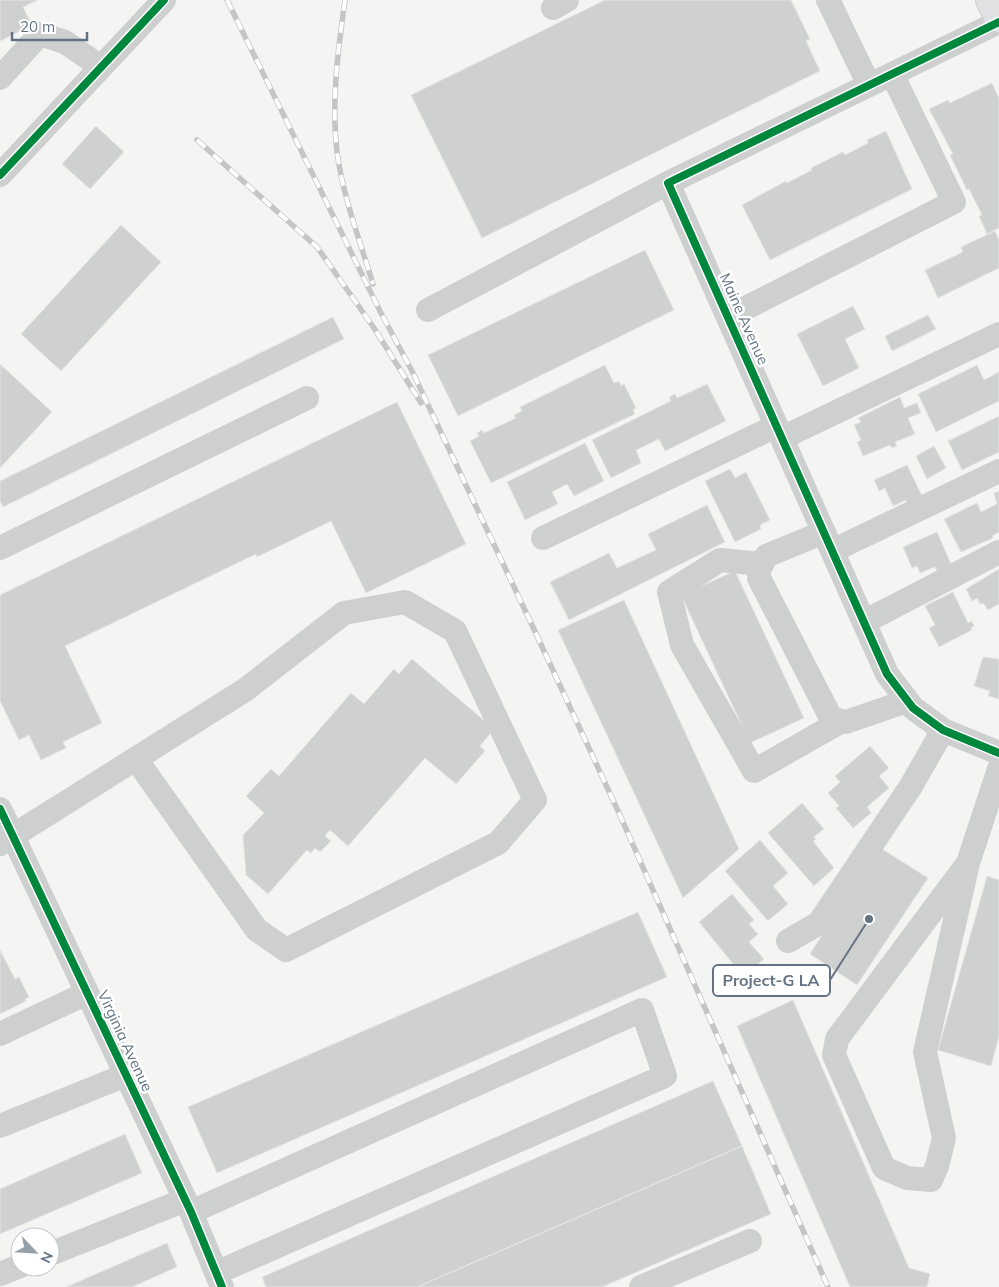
<svg xmlns="http://www.w3.org/2000/svg" width="999" height="1287" viewBox="0 0 999 1287" font-family="Mulish,sans-serif">
	<rect width="100%" height="100%" fill="#f4f5f2"/>
	<path fill="#cfd1d1" stroke="#e4e4e2" d="M0,0H38L23,7L32,25L0,41Z
		M605,0H791L810,39L806,41L820,71L482,238L411,95Z
		M992,83L999,98V228L987,234L979,216L982,215L969,189L967,190L950,155L953,154L929,109L948,100L950,103Z
		M96,126L124,152L90,189L62,164Z
		M886,131L912,189L770,260L742,205L786,181L787,183L812,170L811,168L843,152L845,155L868,143L867,140Z
		M121,225L161,262L61,371L21,334Z
		M995,231L999,240V268L938,298L925,270L963,252L961,247Z
		M645,250L674,310L458,416L428,355Z
		M853,306L865,329L845,339L859,368L823,386L797,334Z
		M928,315L936,329L892,351L885,336Z
		M333,317L344,339L3,507L0,501V481Z
		M0,364L52,412L0,468Z
		M605,365L614,383L619,381L621,386L624,384L636,408L633,410L635,414L491,483L470,441L479,436L477,433L482,430L484,433L516,418L514,415L522,411L520,407Z
		M977,365L984,380L999,372V401L936,432L918,394Z
		M707,384L726,421L665,451L659,439L636,450L641,463L611,478L592,440L671,401L669,397L675,394L677,398Z
		M900,397L904,408L917,403L921,413L908,418L915,434L895,442L897,446L892,448L890,445L863,456L857,442L861,440L854,425L861,422L858,418Z
		M397,402L466,544L366,593L331,521L257,557L256,554L65,646L102,723L63,742L66,748L41,760L29,735L19,740L0,701V595Z
		M999,416V452L962,470L948,441Z
		M585,443L604,481L574,496L567,484L552,492L558,504L525,520L507,482Z
		M934,446L946,468L927,479L916,456Z
		M907,465L923,498L908,505L906,500L893,506L885,488L879,491L874,480Z
		M730,469L735,478L746,472L770,520L760,525L761,529L735,542L705,481Z
		M999,491V532L992,536L993,538L961,552L944,519L977,503L981,512L997,504L994,493Z
		M707,505L725,542L569,620L550,582L609,553L617,568L656,550L648,534Z
		M937,532L951,564L937,571L935,567L920,573L917,566L912,568L903,547Z
		M999,569V604L988,610L983,603L980,604L977,598L972,601L966,589Z
		M735,571L804,718L750,743L681,595Z
		M953,592L968,623L972,621L974,626L971,628L972,630L939,647L929,628L935,625L925,606Z
		M624,600L739,849L683,898L558,630Z
		M983,657L999,659V699L988,696L990,691L974,686Z
		M412,659L494,729L480,746L485,751L456,784L425,758L348,846L330,830L325,836L331,841L320,852L315,848L311,853L307,850L268,894L246,875L243,835L264,813L246,796L271,769L279,776L351,693L364,704L394,669L399,674Z
		M870,746L889,768L879,776L889,788L867,807L871,813L853,828L836,808L839,806L828,793L840,782L835,776Z
		M802,803L824,829L814,837L816,839L813,841L834,868L814,886L768,833Z
		M760,840L788,873L773,886L788,904L768,921L725,871Z
		M879,847L928,878L857,985L810,954Z
		M987,876L999,880V1037L991,1066L938,1050Z
		M732,894L754,920L749,924L758,934L749,942L764,959L743,976L699,922Z
		M638,912L667,977L217,1173L188,1107Z
		M0,950L15,979L19,977L29,997L25,999L26,1001L0,1014Z
		M793,1000L909,1268L930,1274L927,1287H850L737,1026Z
		M713,1081L742,1146L417,1287H266L262,1277Z
		M125,1134L142,1173L0,1234V1189Z
		M742,1146L771,1214L602,1287H417Z
		M167,1243L177,1267L132,1287H66Z"/>
	<g fill="none" stroke-linecap="round" stroke-linejoin="round">
		<defs>
			<path id="major" d="M990,0L999,18"/>
		</defs>
		<use href="#major" stroke="#d1d2d1" stroke-width="30"/>
		<path stroke="#cecfcf" stroke-width="24" d="M828,0L869,85
			M553,8L567,0
			M999,22L668,183L887,674L913,708L943,730L999,753
			M0,78L40,34L65,42L101,67
			M0,175L164,0
			M428,310L668,183
			M728,317L954,202L892,74
			M782,438L999,334
			M824,532L766,556L759,571V578L831,718L846,722L907,701
			M543,538L776,426
			M0,548L307,398
			M832,551L999,471
			M762,564L720,560L669,592L682,645L754,771L840,722
			M864,622L999,552
			M0,809L191,1212L222,1287
			M0,844L245,690L344,613L405,602L455,631L535,800L498,843L286,950L257,930L136,759
			M968,863L837,1039L834,1055L884,1168L907,1178L931,1180L937,1166L944,1138L925,1052L968,863L999,769
			M788,941L819,923L911,786L943,730
			M0,1034L87,993
			M0,1126L126,1075
			M191,1212L642,1010L665,1076L216,1273
			M50,1254L185,1200
			M0,1274L20,1266
			M641,1287L750,1241"/>
		<use href="#major" stroke="#e0e1e2" stroke-width="28"/>
		<defs>
			<path id="rail" d="M227,0L381,313L412,371L532,625L619,813L828,1287
				M345,0C338,50 331,101 337,152C343,197 360,241 373,284
				M197,140L317,247L374,328L421,403"/>
		</defs>
		<use href="#rail" stroke="#c4c5c5" stroke-width="5.5"/>
		<use href="#rail" stroke="#fff" stroke-width="4" stroke-dasharray="11" stroke-linecap="butt"/>
		<defs>
			<path id="cycleway" d="M999,22L668,183L887,674L913,708L943,730L999,753
				M0,175L164,0
				M0,809L191,1212L222,1287"/>
		</defs>
		<use href="#cycleway" stroke="#fff" stroke-width="11"/>
		<use href="#cycleway" stroke="#00873e" stroke-width="8"/>
	</g>
	<g text-anchor="middle" stroke-width="5" stroke-linejoin="round" paint-order="stroke">
		<g font-size="15" fill="#637384" stroke="#fff">
			<text transform="translate(744 319) rotate(66)" y="5">Maine Avenue</text>
			<text transform="translate(125 1041) rotate(65)" y="5">Virginia Avenue</text>
		</g>
	</g>
	<path fill="none" stroke="#637384" stroke-width="2" d="M869 919L830 980"/>
	<circle fill="#637384" stroke="#fff" stroke-width="2" cx="869" cy="919" r="5"/>
	<rect fill="#fff" stroke="#637384" stroke-width="2" x="713" y="965" width="117" height="31" rx="5"/>
	<g font-size="16" text-anchor="middle" font-weight="bold" fill="#637384">
		<text x="771" y="986">Project-G LA</text>
	</g>
	<g transform="translate(35 1252) rotate(115)"><circle r="24" fill="#ffffff" stroke="#c1c7ce"/>
	<path d="M0-4L9 19L0 12L-9 19Z" fill="#96a0aa"/>
	<text y="-8" font-size="14" font-weight="bold" text-anchor="middle" fill="#637384">N</text>
	</g>
	<path d="M12 32v8h75v-8" fill="none" stroke="#637384" stroke-width="2.5"/>
	<text x="20" y="32" font-size="15" fill="#637384" stroke="#ffffff" stroke-width="4" paint-order="stroke">20 m</text>
</svg>
